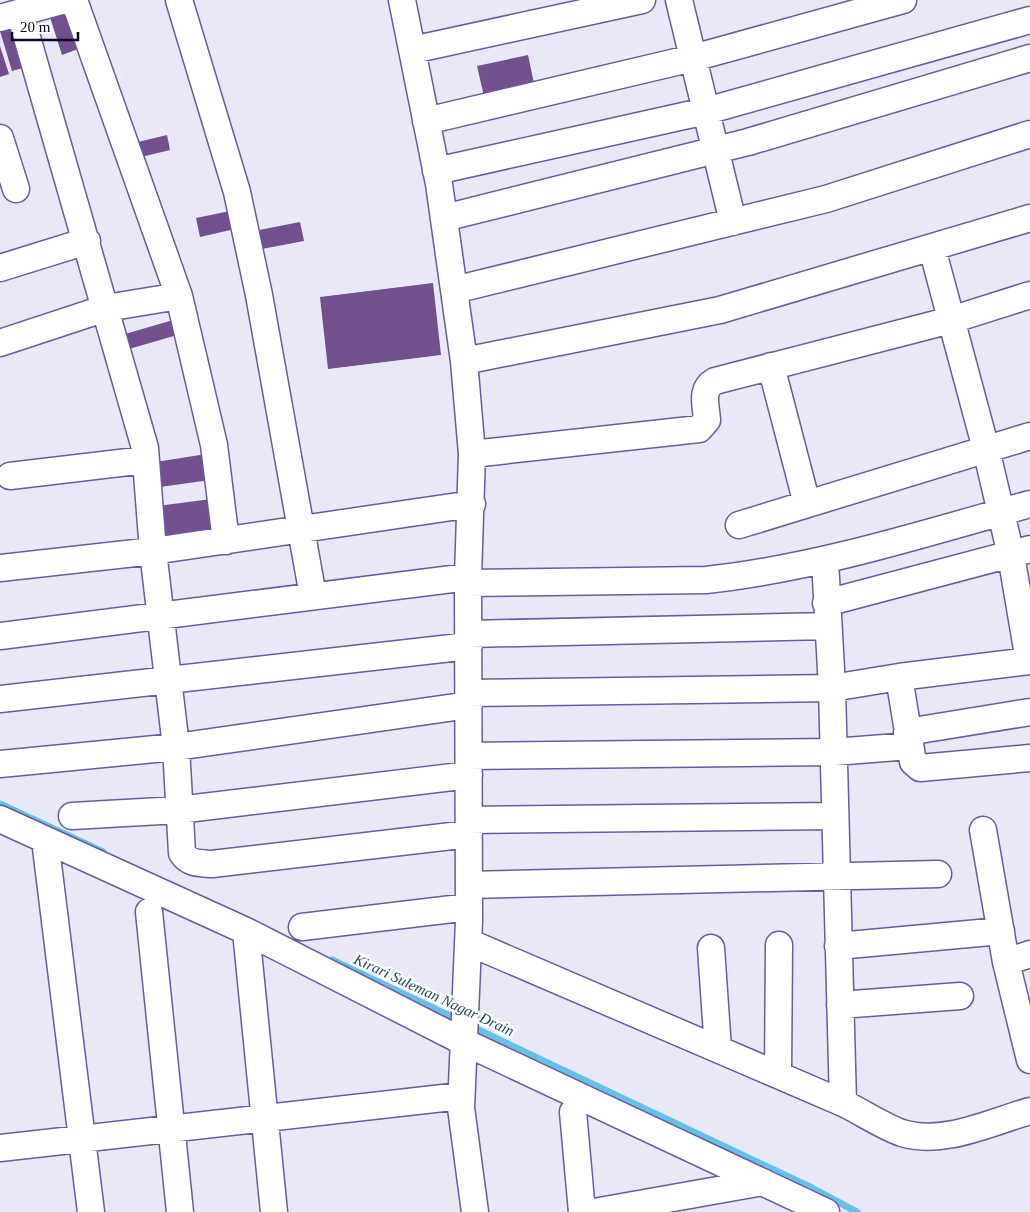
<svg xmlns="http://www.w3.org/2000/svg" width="1030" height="1212" viewBox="0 0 1030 1212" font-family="Georgia,serif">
	<rect width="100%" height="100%" fill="#e9e8f7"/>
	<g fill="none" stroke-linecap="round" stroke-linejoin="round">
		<path stroke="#68c0e7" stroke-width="7" d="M0,804L103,852
			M332,960L460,1021
			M470,1026L812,1188L857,1212"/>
	</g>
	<path fill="#724f8d" d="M75,9L86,46L62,55L50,17Z
		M18,26L30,66L12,71L0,31Z
		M0,46L9,74L0,77Z
		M528,55L536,93L486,105L477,66Z
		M167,135L170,150L141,157L138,142Z
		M235,210L239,228L200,237L196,218Z
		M300,222L304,241L252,251L249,232Z
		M433,283L441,355L328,369L320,297Z
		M180,318L184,333L129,349L125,334Z
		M213,453L217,479L153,488L149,463Z
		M219,498L223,530L154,539L150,507Z"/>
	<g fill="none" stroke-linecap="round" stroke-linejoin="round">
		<defs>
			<path id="minor" d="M74,0L179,296L214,445L226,541
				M179,0L237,192L259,295L313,596
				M402,0L439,184L464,361L472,454L468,577L469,921L461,1108L475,1212
				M679,0L733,222
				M20,13L145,448L153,551L176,747L182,853C189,864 200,863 212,864L469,834
				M0,18L65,0
				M412,50L642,0
				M426,121L693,58L903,0
				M0,138L16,189
				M436,171L706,111L1030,20
				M444,218L748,142L1030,58
				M932,248L986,449L1011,555L1029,661
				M0,268L87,241
				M454,290L826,199L1030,134
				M0,343L106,308L179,296
				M464,361L720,310L1030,218
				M771,366L807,504
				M472,454L699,429L707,420C706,405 700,389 715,381L951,320L1030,295
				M10,476L145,460
				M739,525L1030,436
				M825,560L832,688L843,1103
				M0,568L153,551L472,504
				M469,583L706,580C817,568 923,534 1030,504
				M826,603L1030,549
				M469,634L827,626
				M0,636L468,577
				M899,677L913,762L920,768L1030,758
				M469,693L832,688L899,677L1030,661
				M0,699L469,646
				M907,732L1030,712
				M469,756L834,752L910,746
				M0,764L176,747L469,705
				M72,816L178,810L469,775
				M0,819L246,931L464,1042L826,1212
				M469,820L835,816
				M983,830L1006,962L1030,1060
				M45,840L91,1212
				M469,885L938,874
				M149,912L180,1212
				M302,927L469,907
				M246,931L274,1212
				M468,942L843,1103C862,1112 882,1126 902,1133C943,1146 991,1122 1030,1111
				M838,946L1001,931
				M711,948L718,1049
				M1006,962L1030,954
				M840,1005L960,996
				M778,1075L779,945
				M573,1112L582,1212
				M0,1148L461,1096
				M594,1212L763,1182"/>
		</defs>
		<use href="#minor" stroke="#665c9f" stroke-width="29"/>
		<use href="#minor" stroke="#fff" stroke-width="26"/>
	</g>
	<g text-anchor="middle" stroke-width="5" stroke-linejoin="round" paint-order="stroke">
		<g font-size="15" font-style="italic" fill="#234a5b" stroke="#fff">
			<text transform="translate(434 995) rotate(25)" y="5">Kirari Suleman Nagar Drain</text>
		</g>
	</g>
	<path d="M12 32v8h66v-8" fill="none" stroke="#0c0720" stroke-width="2.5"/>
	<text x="20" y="32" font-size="15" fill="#0c0720" stroke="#ffffff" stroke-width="4" paint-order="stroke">20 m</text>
</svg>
